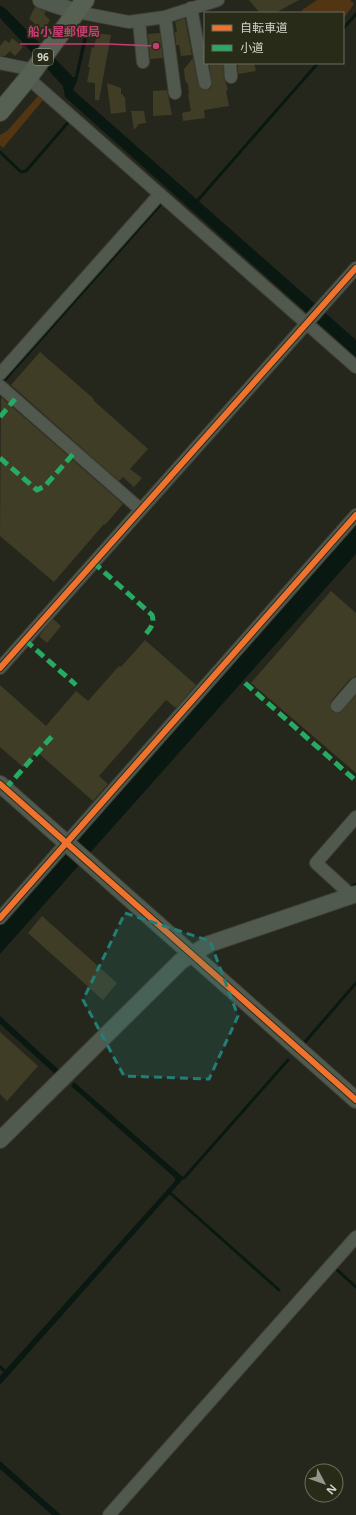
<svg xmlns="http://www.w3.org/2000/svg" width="356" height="1515" viewBox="0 0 356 1515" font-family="'Noto Sans','Noto Sans JP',sans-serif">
	<rect width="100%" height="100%" fill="#25271c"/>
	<path fill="#523512" d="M317,0H350L354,4L343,19V13H303L302,10Z
		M39,95L44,99L3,148L0,145V135L7,131Z"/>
	<path fill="#0a1812" d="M0,5L6,9L73,77H75L86,25L90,26L77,81L73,90L356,340V357L65,97L63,86L0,18Z
		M356,525V554L0,954V926Z
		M0,1016L59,1070L55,1074L0,1024Z
		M74,1082L184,1178L0,1385V1376L175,1181V1178L71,1086Z
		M0,1461L61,1515H52L0,1469Z"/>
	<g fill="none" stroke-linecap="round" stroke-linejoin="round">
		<path stroke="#0a1812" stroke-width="3" d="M343,29L356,14
			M0,152L21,172L26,171L71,119
			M198,200L318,63
			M1,384L160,205
			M352,886L356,884
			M305,1042L356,983
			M184,1178L288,1060
			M168,1191L279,1290
			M334,1269L335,1268L356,1287
			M0,1367L6,1372"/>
	</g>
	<path fill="#403d27" d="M249,0H299L275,13H260Z
		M35,7L46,12L44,14L50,20L43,31L34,25L35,24L29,19Z
		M185,18L192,55L181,56L179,45H176L175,32H177L175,22Z
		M97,33L111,35L99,100H95V83L87,82L90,67H88L92,47L94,48Z
		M160,33L163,58L150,59L148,34Z
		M12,38L23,47L15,56L10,51L5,56H0V46L5,40L9,43Z
		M193,58L198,84L200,88L203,90L210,89L212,85L209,63H223L224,78L228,89L226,91L229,106L204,110L205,118L183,121L182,113L191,111L188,94H189L188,84L185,80L184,69Z
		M238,63H254L256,71L238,74Z
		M107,83L121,88V94H123V96L125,97L126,112L111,114Z
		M167,90L172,115L153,116V91Z
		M131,111H144L146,123L139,124L134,130Z
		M40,352L94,399L93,400L148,449L130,469L142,478L134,487L123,477L119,481L11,385Z
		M1,397L123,504L105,525L104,524L54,582L0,536Z
		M331,591L356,613V676L350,679L331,701L330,705L332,712L340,713L356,695V773L251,683Z
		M53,619L61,626L47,643L39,636Z
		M145,640L196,685L176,708L166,700L99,776L108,784L93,801L37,752L23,767L0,747V685L46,726L76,691L88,701L119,666L121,667Z
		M42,916L117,983L103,1000L28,933Z
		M0,1032L38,1066L7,1101L0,1094Z"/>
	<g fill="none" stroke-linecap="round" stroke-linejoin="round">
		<defs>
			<path id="street" d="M191,8L205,83
				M77,12L129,22L165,17L218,0
				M165,17L175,93
				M139,21L143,62
				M0,63L34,70
				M230,63L231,77
				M28,78L356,367
				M0,374L160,194
				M0,386L140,509
				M0,668L356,268
				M337,706L356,684
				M351,895L316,863L356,817
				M0,918L356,515
				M109,1515L356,1237"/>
			<path id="secondary" d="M41,0L77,12
				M0,784L356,1100
				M0,1140L181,961L209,944L356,894"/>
			<path id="primary" d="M0,112L28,78L85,0"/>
		</defs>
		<use href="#street" stroke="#404238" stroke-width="14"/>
		<use href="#secondary" stroke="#404238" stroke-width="18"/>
		<use href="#primary" stroke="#404238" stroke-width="20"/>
		<use href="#street" stroke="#51584e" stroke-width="12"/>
		<use href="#secondary" stroke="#505a4f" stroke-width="16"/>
		<use href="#primary" stroke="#566154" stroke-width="18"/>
		<path stroke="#26ab63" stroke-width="5" stroke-dasharray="10 5" stroke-linecap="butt" d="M0,417L15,399
			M0,458L37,490L45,486L75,452
			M93,562L152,615C155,624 150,629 144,636
			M25,640L76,685
			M245,683L356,781
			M5,789L54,734"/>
		<defs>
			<path id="cycleway" d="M0,668L356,268
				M0,784L356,1100
				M0,918L356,515"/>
		</defs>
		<use href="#cycleway" stroke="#282b18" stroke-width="8"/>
		<use href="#cycleway" stroke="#ef722f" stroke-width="6"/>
	</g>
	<path fill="#227f77" fill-opacity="0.2" stroke="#227f77" stroke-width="3" stroke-dasharray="8 5" stroke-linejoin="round" d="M125,913L210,941L238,1016L209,1079L124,1076L83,1000Z"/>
	<g text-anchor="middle" stroke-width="3.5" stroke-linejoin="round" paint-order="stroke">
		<rect fill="#282b18" stroke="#9ea193" stroke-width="1" x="33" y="49" width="20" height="16" rx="3"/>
		<g font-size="10" font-weight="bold" fill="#d1d4c8">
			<text x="43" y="61">96</text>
		</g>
	</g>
	<path fill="none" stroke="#c53e71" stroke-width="1.5" d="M156 46L108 44H20"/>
	<circle fill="#c53e71" stroke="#282b18" stroke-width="1.5" cx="156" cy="46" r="4"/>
	<g font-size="12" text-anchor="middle" font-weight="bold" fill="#c53e71" stroke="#282b18" stroke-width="3.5" stroke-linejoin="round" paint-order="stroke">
		<text x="64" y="36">船小屋郵便局</text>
	</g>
	<rect x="204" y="12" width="140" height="52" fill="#282b18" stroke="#6c6f5e"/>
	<rect x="212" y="25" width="20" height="6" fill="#ef722f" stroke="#6c6f5e"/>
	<text x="240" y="32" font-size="12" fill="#d1d4c8">自転車道</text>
	<rect x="212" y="45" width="20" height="6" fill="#26ab63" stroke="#6c6f5e"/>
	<text x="240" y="52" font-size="12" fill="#d1d4c8">小道</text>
	<g transform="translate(324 1483) rotate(131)"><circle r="19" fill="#282b18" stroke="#6c6f5e"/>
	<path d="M0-3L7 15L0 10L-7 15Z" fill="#95978c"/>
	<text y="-6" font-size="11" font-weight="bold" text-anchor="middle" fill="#d1d4c8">N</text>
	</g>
</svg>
